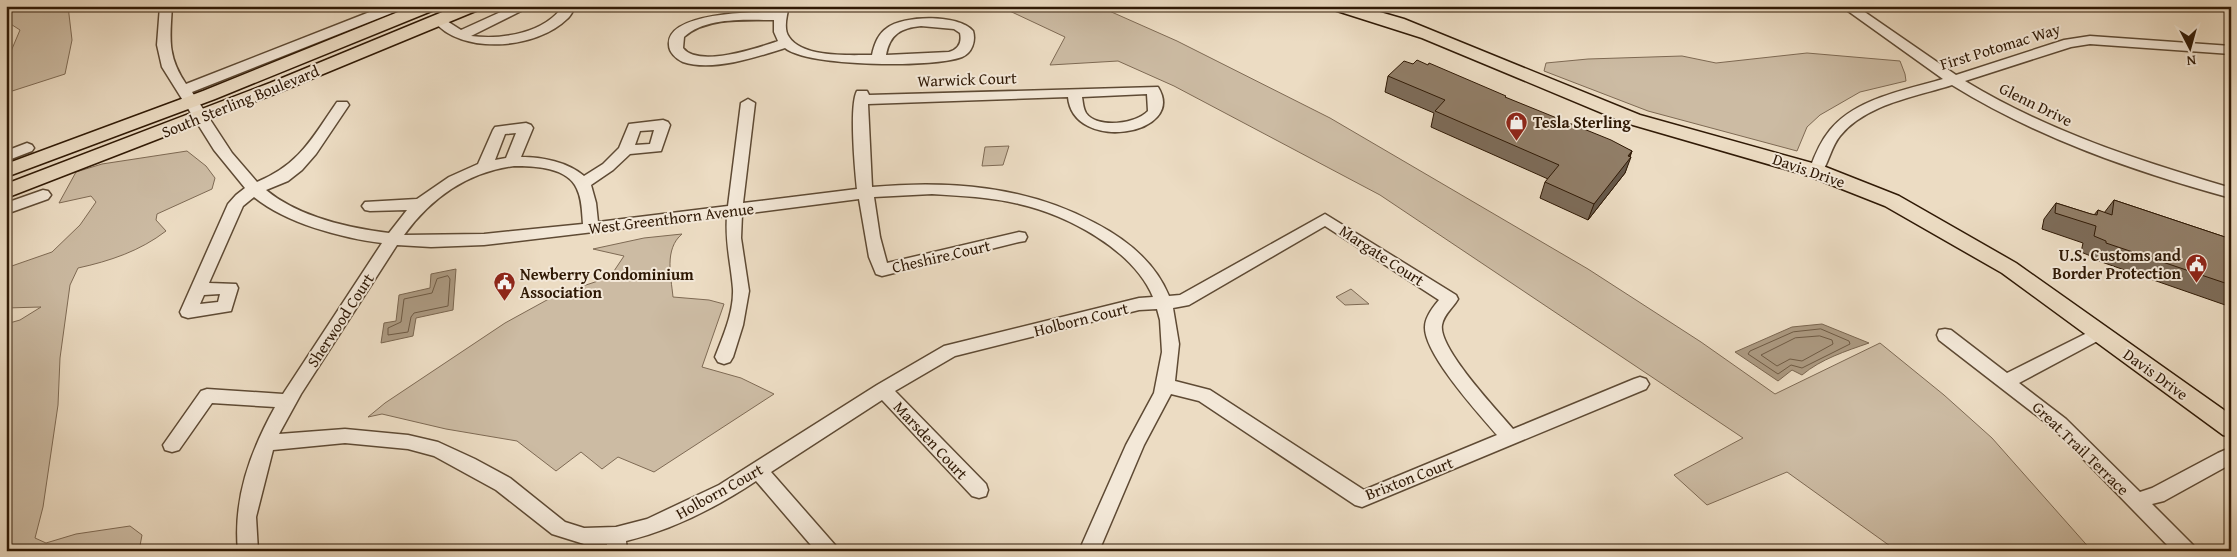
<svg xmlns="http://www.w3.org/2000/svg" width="2237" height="557" viewBox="0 0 2237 557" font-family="'Gentium Book Plus',serif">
	<rect width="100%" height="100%" fill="#ecdcc3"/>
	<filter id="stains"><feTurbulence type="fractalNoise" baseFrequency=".004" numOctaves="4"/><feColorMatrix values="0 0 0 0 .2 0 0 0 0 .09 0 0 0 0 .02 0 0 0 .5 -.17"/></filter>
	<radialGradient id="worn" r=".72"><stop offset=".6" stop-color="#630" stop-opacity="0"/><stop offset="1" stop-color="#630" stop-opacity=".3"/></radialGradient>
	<path fill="#ccbba3" stroke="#7e6a54" d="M6,6H68L72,40L65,74L6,93V63L20,30L6,21Z
		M999,6H1098L1177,41L1330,118L1588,269L1701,342L1775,394L1880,343L1944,395L1992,438L2092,551H1897L1787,472L1707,505L1674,475L1743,438L1380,195L1174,86L1118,61L1050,65L1065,37Z
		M1807,53L1900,61L1905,74L1906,81L1860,92L1820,115L1807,127L1797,151L1648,111L1544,71L1546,63L1588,59L1682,56L1716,63Z
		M1009,146L1003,165L982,166L985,147Z
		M187,151L206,166L215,178L212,189L157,214L156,220L166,231C140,251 110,261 78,268L70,285L60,358L58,405L43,507L35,538L46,543L76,534L130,526L142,535L139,551H6V324L20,320L41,307L6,308V268L52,252L80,225L96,202L91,196L59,203L76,172L102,164Z
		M682,234C664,249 671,276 673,297L709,300L724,304L702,367L741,378L774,394L654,472L618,457L602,469L581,452L556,471L517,441L446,429L382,414L368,417L385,403L505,323L556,295L610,277L624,256L593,249L644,238Z
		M1351,289L1369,304L1345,305L1336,297Z"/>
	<path fill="#ac9a82" stroke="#7a6650" d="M456,269L453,310L416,318L413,336L381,343L384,323L396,321L399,295L430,288L431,274Z
		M1822,324L1869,343C1846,351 1821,359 1802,375L1792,370L1778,381L1735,352L1792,327Z"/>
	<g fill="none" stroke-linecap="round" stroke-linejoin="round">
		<path stroke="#6e5a44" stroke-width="1" d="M448,276L450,279L448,306L414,313L411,317L408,332L388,335V328L401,322L404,299L432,293L437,279Z
			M1821,329L1849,341L1850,344L1802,368L1791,365L1778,374L1748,354L1750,351L1793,332Z
			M1820,336L1832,340L1833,344L1802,361L1790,359L1777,366L1761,355L1795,338Z"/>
		<defs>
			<path id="minor" d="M160,6H172C170,39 167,56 186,84L385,6H403L402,9L192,92L232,153L257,182C300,164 312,138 337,102H347L349,105L316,154L302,170L288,181L266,190C299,217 348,228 389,233L407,210L370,211L365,210L362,206L365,202L417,199L449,177L478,164L493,130L495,127L526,123L531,125L533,128L521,157C542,157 568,162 584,176L603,164L619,148L629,124L663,120L668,122L670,125L661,151L630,154L613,170L591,185L596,203L598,222L728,206L741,103L748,99L755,103L743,203L857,189C855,170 849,105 857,91H867L869,95L1158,87C1188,135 1073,154 1068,97L868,104L872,187C949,180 1026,186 1095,223C1126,239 1155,262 1169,296L1180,295L1325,214L1456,295L1458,299C1453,308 1444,314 1442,325C1438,348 1497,410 1513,429L1634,379L1640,377L1646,379L1649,384L1646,389L1362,507L1355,505L1199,401L1171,394L1144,445L1099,551H1079L1126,445L1154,393L1162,352L1160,320L1157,309L1139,310L955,356L895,391L986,484L988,490L986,496L979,498L972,496L882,400L771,472L835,545L838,551H816L756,481C717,507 672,530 626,541L627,551H607V544H584L552,534L496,490L434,456L408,449L345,443L273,450L256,517L258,551H238C233,499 250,452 275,407L212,403L179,450L172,452L165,450L163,445L201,391L207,389L283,394L382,243C341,238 286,223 254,197L243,206L209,283L236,284L238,288L231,311L188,318L182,316L180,312L228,204L236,195L245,188L214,150L162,67L157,45ZM1147,94L1148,111C1136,124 1097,129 1086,113C1083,108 1083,102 1082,97ZM654,130L650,144L635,145L640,131ZM516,133L506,158L495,160L505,134ZM514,166C534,166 568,167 577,189C582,199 582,212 583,224L484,234L404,235C432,197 468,172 514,166ZM932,194C961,196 991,197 1019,204C1067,215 1133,249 1153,297L1139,298L944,346L877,385L719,485L647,519L616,527L584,528L565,522L510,478L475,459L438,442L408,435L345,429L279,434L301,394L397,245L431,247L484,245L727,216C725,244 731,263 733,289C734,312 723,336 715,357L718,362L724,364L730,362L733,357L743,325L749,291L741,238L742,214L859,199L869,257L876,274L882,276L1019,242L1025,241L1027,237L1025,233L1019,232L887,263L880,237L874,197ZM1325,226L1439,300C1433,307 1425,317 1425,327C1424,354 1479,414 1497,435L1364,490L1210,390L1175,381L1179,344L1173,308L1189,305ZM220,294L218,302L200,304L204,295Z
				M514,6H531L471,36C502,40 545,33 563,6H576C573,10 571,16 567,19C537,49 461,56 433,20L439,16L461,30Z
				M777,6H789C787,15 783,29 789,37C803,58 850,55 872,55C874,45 878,34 887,28C903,15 959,14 973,31C976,41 972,53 962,57C934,68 808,67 785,48C757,57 712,72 683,62C676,59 669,52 669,45C666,12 754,12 775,12ZM774,20V32L778,41C758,48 698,68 683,48L684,37C706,17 745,20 774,20ZM921,26L954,29L960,33C962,42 959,49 949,52L886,55C890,34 901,28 921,26Z
				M1841,6H1856L1956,75L2064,40L2090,36L2231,46V54L2090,44L2071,47L1965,81C2049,132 2137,160 2231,188V198C2133,171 2038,138 1952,85C1915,97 1866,104 1840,136C1831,147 1829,162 1821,174H1811L1809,171C1814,157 1820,142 1830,130C1856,98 1906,90 1943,79Z
				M27,143L32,145L34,148L32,151L6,161V151Z
				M43,190L48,191L51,195L48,199L6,214V203Z
				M2099,327L2105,329L2107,333L2105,337L2019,383L2066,419L2140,492L2152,488L2218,453L2225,450L2231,452V464L2164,501L2152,504L2193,545L2196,551H2173L2054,429L1939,340L1937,335L1939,330L1945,329L1951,330L2007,373Z"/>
			<path id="major" d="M413,6H436L434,10L215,99L6,177V164L203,91Z
				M457,6H480L478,10L282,91L6,198V184L270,83Z
				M1332,6H1359L1404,19L1640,115L1823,166L1899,196L2016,263L2231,415V437L2223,435L2002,273L1885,206L1809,176L1626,123L1422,38L1334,10Z"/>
		</defs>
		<use href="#minor" stroke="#5e4a34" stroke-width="3"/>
		<use href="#major" stroke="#2f1905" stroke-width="3"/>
		<use href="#minor" fill="#f3e8d8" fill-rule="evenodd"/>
		<use href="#major" fill="#ecdcc3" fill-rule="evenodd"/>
	</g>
	<path fill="#7d6c59" stroke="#2f1905" d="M1413,64L1506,98L1632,151L1625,173L1588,220L1540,198L1545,182L1548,179L1431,127L1434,113L1385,92L1388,76Z
		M2114,200L2231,239V307L2093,259V257L2081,252L2083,243L2042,229L2044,219L2056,203L2094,215L2098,210L2104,213Z"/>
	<path fill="#665849" stroke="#2f1905" d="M1632,151L1628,160L1631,157L1625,173L1588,220L1594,204Z"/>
	<path fill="#917e68" stroke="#2f1905" d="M1417,60L1428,65L1429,63L1506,96L1505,97L1611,140L1632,151L1628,156L1631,157L1594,204L1545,182L1559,165L1435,111L1445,100L1388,76L1404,61L1413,64Z
		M2114,200L2231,239V285L2106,243V241L2094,236L2096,226L2055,213L2056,203L2091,214L2097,215L2098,210L2112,215Z"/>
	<defs>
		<symbol id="shop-pin" viewBox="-11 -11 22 30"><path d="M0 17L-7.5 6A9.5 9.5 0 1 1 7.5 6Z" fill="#8f2418" stroke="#f3e8d8"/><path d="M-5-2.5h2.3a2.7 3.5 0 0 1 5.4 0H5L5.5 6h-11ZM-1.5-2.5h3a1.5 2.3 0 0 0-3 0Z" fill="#fff"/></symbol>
		<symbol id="civic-pin" viewBox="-11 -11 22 30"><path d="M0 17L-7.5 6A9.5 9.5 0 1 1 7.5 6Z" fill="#8f2418" stroke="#f3e8d8"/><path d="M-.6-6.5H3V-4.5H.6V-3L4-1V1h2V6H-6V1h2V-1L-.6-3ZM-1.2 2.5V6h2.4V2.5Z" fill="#fff"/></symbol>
	</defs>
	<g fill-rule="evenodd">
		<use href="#shop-pin" x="1504" y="110" width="25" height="34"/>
		<use href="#civic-pin" x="2184" y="252" width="25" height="34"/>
		<use href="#civic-pin" x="492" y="270" width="25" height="34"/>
	</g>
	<g text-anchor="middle" stroke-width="4" stroke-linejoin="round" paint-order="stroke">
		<g font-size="16" fill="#2f1905" stroke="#f3e8d8">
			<text transform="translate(2000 46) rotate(-17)" y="6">First Potomac Way</text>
			<text transform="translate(967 79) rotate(-2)" y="6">Warwick Court</text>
			<text transform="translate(240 101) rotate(-22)" y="6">South Sterling Boulevard</text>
			<text transform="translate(2036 104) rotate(26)" y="6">Glenn Drive</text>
			<text transform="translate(1809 170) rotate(19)" y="6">Davis Drive</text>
			<text transform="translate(671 218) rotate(-7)" y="6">West Greenthorn Avenue</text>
			<text transform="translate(1382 255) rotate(33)" y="6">Margate Court</text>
			<text transform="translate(941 256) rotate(-13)" y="6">Cheshire Court</text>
			<text transform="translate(1081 319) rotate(-14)" y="6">Holborn Court</text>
			<text transform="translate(340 320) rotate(-57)" y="6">Sherwood Court</text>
			<text transform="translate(2156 374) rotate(36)" y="6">Davis Drive</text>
			<text transform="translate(931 440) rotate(47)" y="6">Marsden Court</text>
			<text transform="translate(2081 448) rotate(44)" y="6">Great Trail Terrace</text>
			<text transform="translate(1409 478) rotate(-21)" y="6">Brixton Court</text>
			<text transform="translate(719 491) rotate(-29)" y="6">Holborn Court</text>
		</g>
		<g font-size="16" font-weight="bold" fill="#2f1905" stroke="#f3e8d8" text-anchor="start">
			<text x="1533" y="128">Tesla Sterling</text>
			<text x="2181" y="261" text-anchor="end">U.S. Customs and<tspan x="2181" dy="18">Border Protection</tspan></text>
			<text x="520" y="280">Newberry Condominium<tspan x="520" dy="18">Association</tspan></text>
		</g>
	</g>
	<rect width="2237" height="557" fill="none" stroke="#ecdcc3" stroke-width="25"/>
	<rect x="8" y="8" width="2222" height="542" fill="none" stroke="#2f1905" stroke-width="2.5"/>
	<rect x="12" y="12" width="2212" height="532" fill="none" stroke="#2f1905"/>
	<g transform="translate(2190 48) rotate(174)" stroke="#f3e8d8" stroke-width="4" paint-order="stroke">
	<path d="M0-4L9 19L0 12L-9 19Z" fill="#2f1905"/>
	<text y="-8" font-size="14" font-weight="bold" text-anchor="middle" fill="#2f1905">N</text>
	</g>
	<rect width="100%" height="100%" filter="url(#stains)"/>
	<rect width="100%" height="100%" fill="url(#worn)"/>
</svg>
